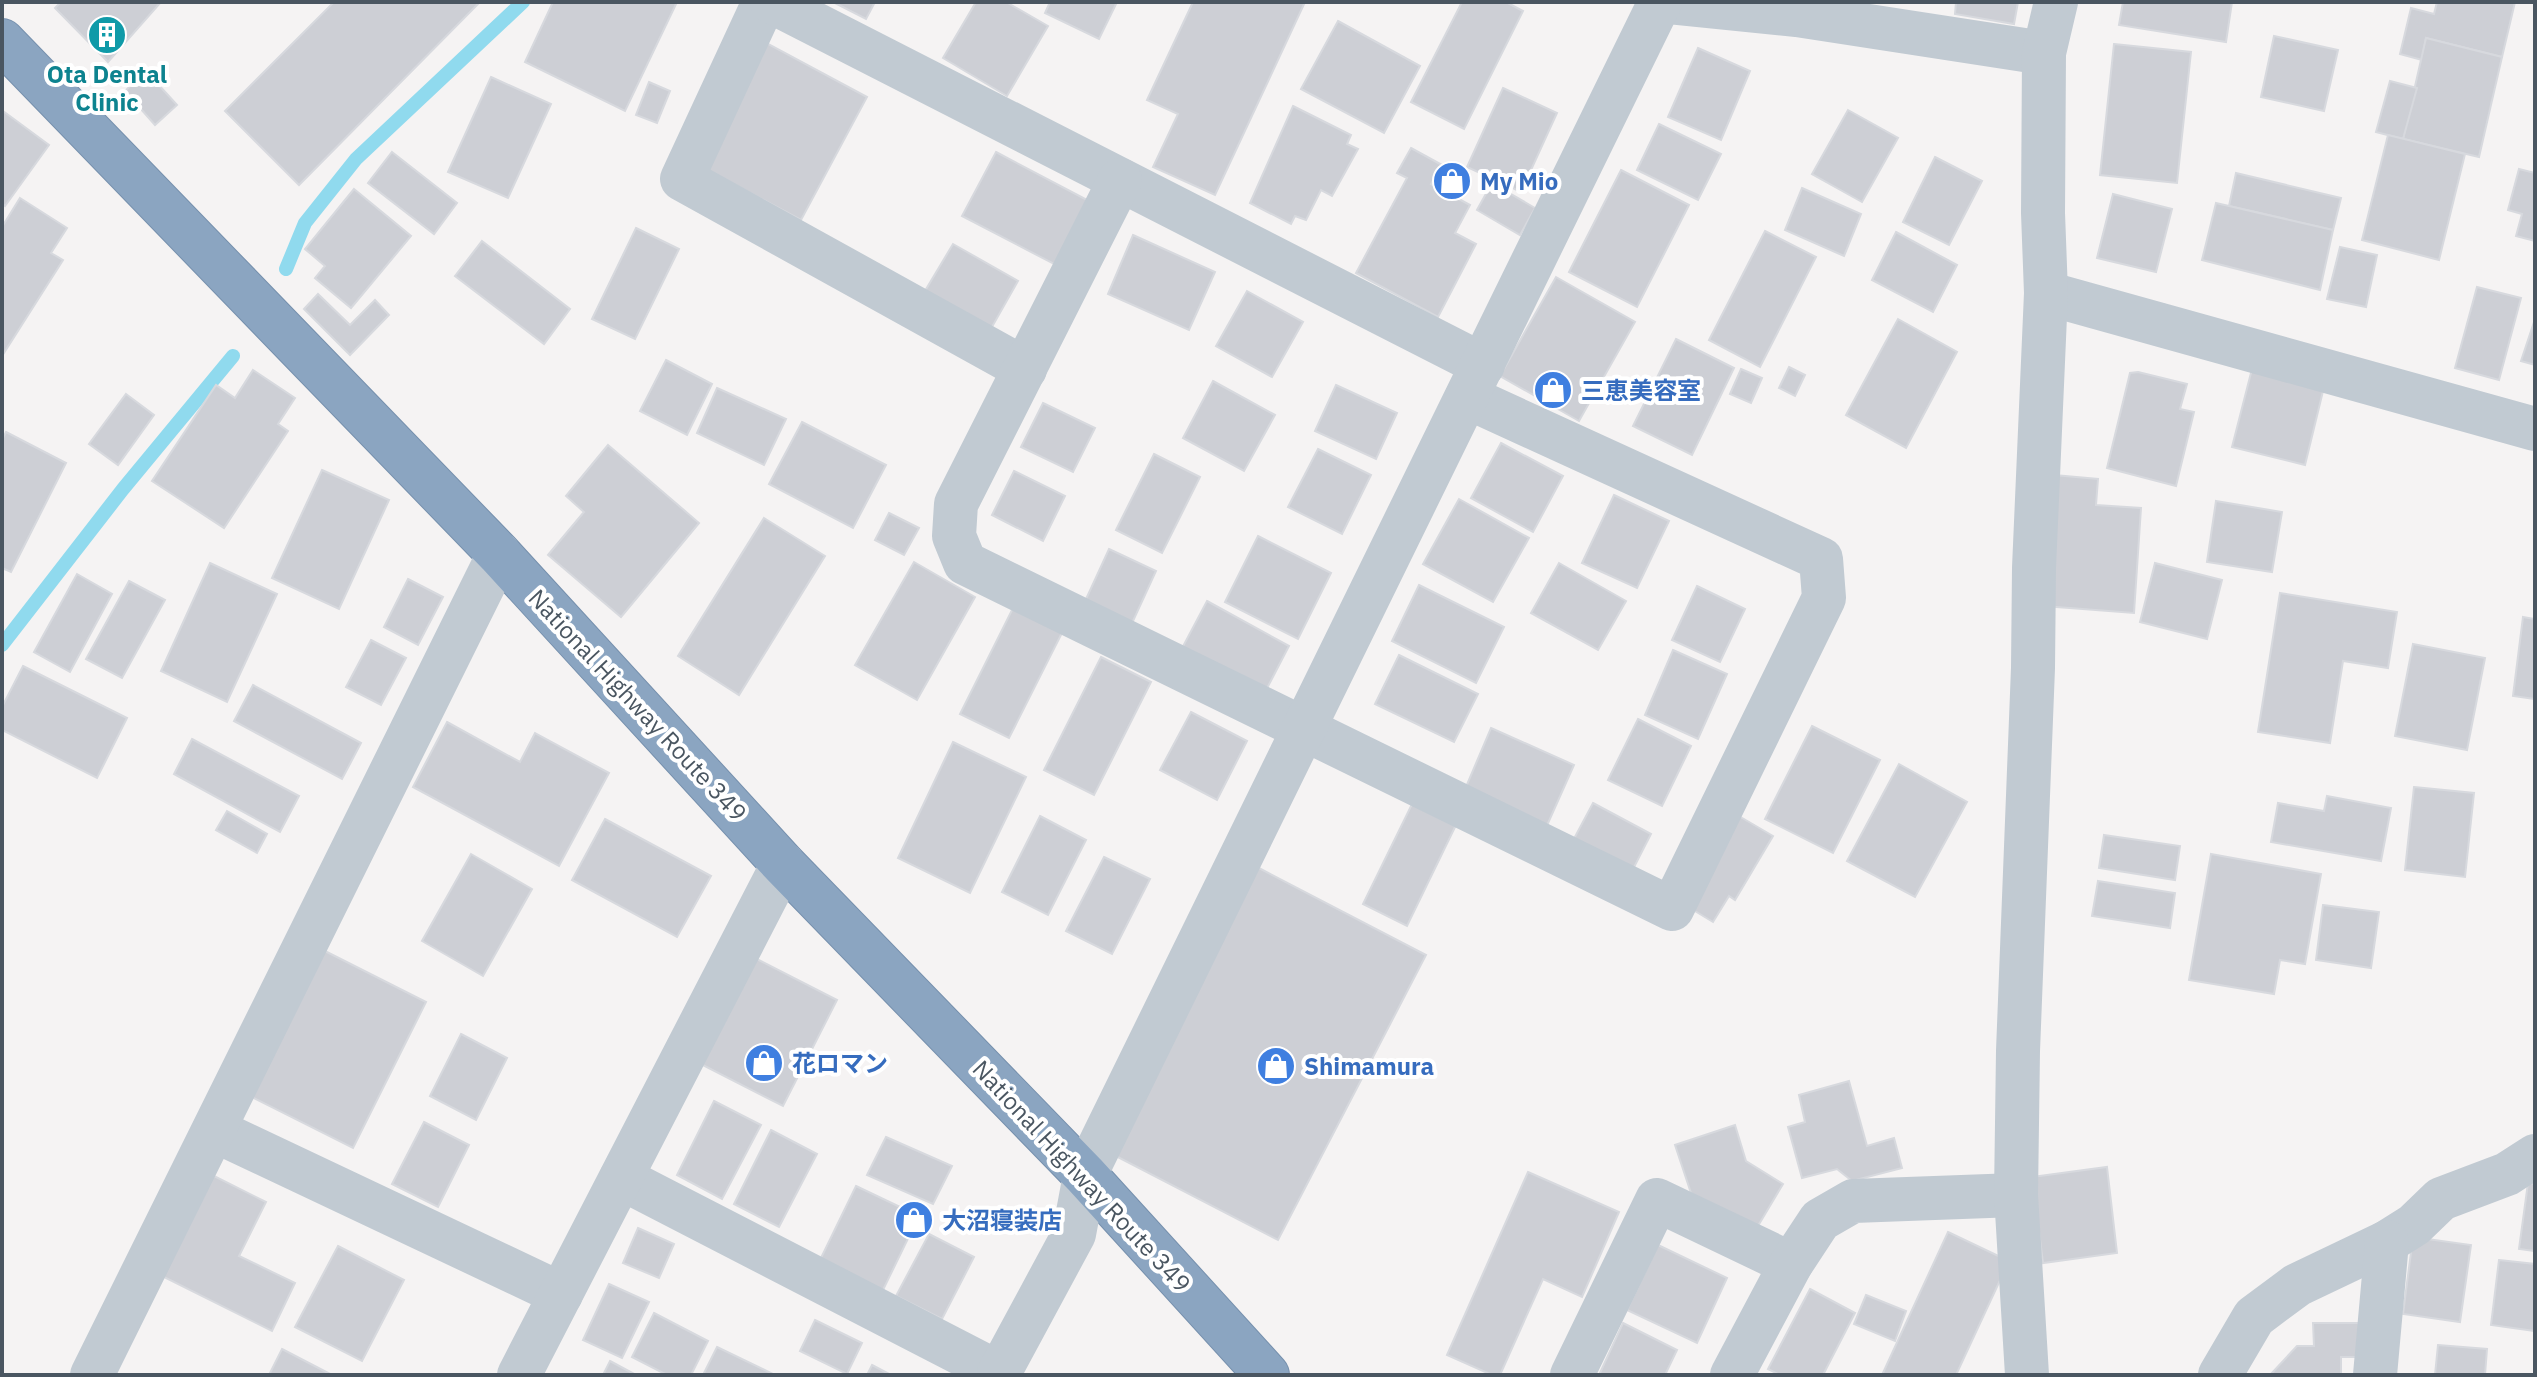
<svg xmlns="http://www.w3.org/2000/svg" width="2537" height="1377" font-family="'IBM Plex Sans','Noto Sans JP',sans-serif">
<rect width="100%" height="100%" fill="#f5f3f3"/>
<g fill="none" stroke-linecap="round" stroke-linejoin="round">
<!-- stream -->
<g stroke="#90daee" stroke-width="14">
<path d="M286,269L305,223L356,159L523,2"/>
<path d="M2,645L123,489L233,356"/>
</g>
</g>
<!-- building -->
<g fill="#cdcfd5" stroke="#d7d9de" stroke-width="2">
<path d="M61,2H161L108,62L55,8Z"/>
<path d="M334,2H480L299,185L225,111Z"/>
<path d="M553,2H677L625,111L525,62Z"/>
<path d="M833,2H875L866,19Z"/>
<path d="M976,2H1006L1048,26L1007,96L943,58Z"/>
<path d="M1050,2H1117L1099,39L1045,13Z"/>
<path d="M1193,2H1305L1215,195L1153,167L1178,114L1147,100Z"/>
<path d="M1462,2H1506L1523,11L1464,129L1411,102Z"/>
<path d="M1956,2H2018L2014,24L1955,14Z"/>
<path d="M2123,2H2232L2226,42L2119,25Z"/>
<path d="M2437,2H2515L2502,57L2426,38L2422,60L2400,54L2411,8L2434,14Z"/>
<path d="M1338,21L1420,66L1384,133L1301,89Z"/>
<path d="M2274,36L2338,50L2324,111L2261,97Z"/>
<path d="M2426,38L2502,57L2479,157L2403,139Z"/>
<path d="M759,39L867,97L801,220L694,163Z"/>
<path d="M2114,44L2191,52L2177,183L2100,175Z"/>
<path d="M1698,48L1750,71L1721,140L1668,117Z"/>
<path d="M146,71L177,105L155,125L125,91Z"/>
<path d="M491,77L551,104L508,198L448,172Z"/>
<path d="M2390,81L2417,88L2403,139L2376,132Z"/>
<path d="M649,82L670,91L657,123L636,115Z"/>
<path d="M1503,88L1557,113L1521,192L1467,167Z"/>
<path d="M1293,106L1351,135L1347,144L1358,149L1332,196L1321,190L1306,220L1295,216L1291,224L1250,203Z"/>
<path d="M1848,110L1898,138L1862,202L1812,174Z"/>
<path d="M3,111L49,145L5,206L2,203Z"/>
<path d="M1659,124L1721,154L1698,200L1637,170Z"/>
<path d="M2388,135L2465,154L2439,260L2362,240Z"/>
<path d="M1411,148L1442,165L1431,184L1470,205L1455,233L1476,244L1438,317L1356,273L1407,178L1397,173Z"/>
<path d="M392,152L457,203L434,234L368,183Z"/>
<path d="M996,152L1089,201L1056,265L962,216Z"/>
<path d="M1935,157L1982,181L1949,245L1903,222Z"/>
<path d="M2519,169L2535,173V241L2516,236L2522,214L2508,210Z"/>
<path d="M1621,170L1689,205L1637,307L1569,272Z"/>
<path d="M2236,173L2341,198L2333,230L2229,206Z"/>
<path d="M1492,183L1535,208L1520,235L1477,210Z"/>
<path d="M1802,188L1861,214L1844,256L1785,230Z"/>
<path d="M354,189L411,236L351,308L315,278L325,266L305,249Z"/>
<path d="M2113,194L2172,209L2156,272L2097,258Z"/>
<path d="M20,198L67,228L51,253L63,260L2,356V227Z"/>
<path d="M2216,203L2333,230L2320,290L2202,260Z"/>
<path d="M636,228L679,249L635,339L592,319Z"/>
<path d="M1765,231L1816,257L1760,367L1709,340Z"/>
<path d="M1896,232L1957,265L1933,312L1872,280Z"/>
<path d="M1133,235L1215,272L1189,330L1108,294Z"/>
<path d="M482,241L570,309L544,344L455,276Z"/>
<path d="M953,244L1018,281L988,334L922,296Z"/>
<path d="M2340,247L2377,255L2366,307L2327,299Z"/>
<path d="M1556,277L1635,322L1579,421L1500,376Z"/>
<path d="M2477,287L2521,298L2499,380L2455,368Z"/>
<path d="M1247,291L1303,322L1272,377L1216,346Z"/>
<path d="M318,294L350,325L375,300L389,315L350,355L304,309Z"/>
<path d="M1898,319L1957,352L1906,448L1846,415Z"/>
<path d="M2535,319V365L2521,361Z"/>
<path d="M1676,339L1734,368L1692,455L1633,426Z"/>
<path d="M666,360L712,384L687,435L640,411Z"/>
<path d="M1789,367L1805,375L1795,396L1779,388Z"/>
<path d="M1741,369L1762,378L1751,403L1730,394Z"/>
<path d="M2252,369L2324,387L2305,465L2232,447Z"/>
<path d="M253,370L295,398L278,424L288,431L224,528L152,481L216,385L235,398Z"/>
<path d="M2138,372L2187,384L2180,409L2194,412L2176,486L2107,468L2130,373Z"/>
<path d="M1213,381L1275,415L1244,471L1183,438Z"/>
<path d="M1336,385L1397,413L1376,459L1315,431Z"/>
<path d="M717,388L786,419L764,465L697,433Z"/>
<path d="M126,394L154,415L118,465L89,444Z"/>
<path d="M1043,403L1095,428L1073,472L1021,447Z"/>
<path d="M802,422L886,465L853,528L769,484Z"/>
<path d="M6,432L66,463L11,572L2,568V440Z"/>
<path d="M1501,443L1563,476L1533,532L1471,498Z"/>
<path d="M608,445L699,523L621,617L548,555L584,512L566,496Z"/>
<path d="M1318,449L1371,475L1342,534L1288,507Z"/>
<path d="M1154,454L1200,477L1162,553L1116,530Z"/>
<path d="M322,470L389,500L339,609L272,578Z"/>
<path d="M1014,471L1065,496L1043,541L992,515Z"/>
<path d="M2054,475L2098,479L2096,505L2141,508L2134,613L2044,606Z"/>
<path d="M1614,495L1669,521L1637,588L1582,563Z"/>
<path d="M1459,499L1529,538L1493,602L1423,564Z"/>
<path d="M2216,501L2282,512L2272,572L2207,562Z"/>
<path d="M889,513L919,528L904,555L875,540Z"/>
<path d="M764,518L825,556L739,695L678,656Z"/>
<path d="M1258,536L1331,573L1298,639L1225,602Z"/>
<path d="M1109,549L1156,571L1128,632L1081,610Z"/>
<path d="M914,562L975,597L917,700L855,665Z"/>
<path d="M210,563L277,594L227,702L161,671Z"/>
<path d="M1559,563L1626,601L1598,650L1531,613Z"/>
<path d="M2155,563L2222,580L2207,639L2140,622Z"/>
<path d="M77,574L112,594L70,672L34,652Z"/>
<path d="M408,579L443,597L418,645L384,627Z"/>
<path d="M129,581L165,600L122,678L86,659Z"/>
<path d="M1419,585L1504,627L1476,683L1392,641Z"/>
<path d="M1697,586L1745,609L1720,662L1672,640Z"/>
<path d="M2280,593L2397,612L2388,668L2343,661L2330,743L2258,732Z"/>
<path d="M1017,600L1066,625L1009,738L960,714Z"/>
<path d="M1207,601L1289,646L1263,696L1180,652Z"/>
<path d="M2523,617L2535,619V699L2513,696Z"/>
<path d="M371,640L406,658L381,705L346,687Z"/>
<path d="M2413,644L2485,658L2467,750L2395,736Z"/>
<path d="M1673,650L1727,674L1698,739L1645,715Z"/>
<path d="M1399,655L1478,694L1454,742L1375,704Z"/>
<path d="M1101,657L1151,682L1094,795L1044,770Z"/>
<path d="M23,666L127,718L97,778L2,730V707Z"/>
<path d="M253,685L361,743L342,779L234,721Z"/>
<path d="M1191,712L1247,741L1217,800L1160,770Z"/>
<path d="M1638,719L1691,746L1662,806L1608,780Z"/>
<path d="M447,722L520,762L535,733L609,773L559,866L413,787Z"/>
<path d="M1812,726L1880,760L1833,853L1765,819Z"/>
<path d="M1491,728L1574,765L1545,830L1463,794Z"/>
<path d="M192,739L299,796L280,832L174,774Z"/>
<path d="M953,742L1026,777L970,893L898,858Z"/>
<path d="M1899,764L1967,802L1915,897L1847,861Z"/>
<path d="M2414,787L2474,793L2465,877L2405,870Z"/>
<path d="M2327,796L2391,808L2381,861L2271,842L2278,803L2324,811Z"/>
<path d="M1413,802L1457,823L1407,926L1363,904Z"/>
<path d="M1593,803L1651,834L1628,879L1569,848Z"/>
<path d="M227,811L267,834L257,853L216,830Z"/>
<path d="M1732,812L1773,836L1735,900L1729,896L1713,922L1680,902Z"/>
<path d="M1040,816L1086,840L1048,915L1002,892Z"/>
<path d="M605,819L711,876L677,937L572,880Z"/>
<path d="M2104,835L2180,846L2175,880L2099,868Z"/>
<path d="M471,854L532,889L483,976L422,941Z"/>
<path d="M2211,854L2321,874L2305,964L2280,960L2274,994L2189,980Z"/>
<path d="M1104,857L1150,879L1112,954L1066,931Z"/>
<path d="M1257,867L1426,955L1278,1240L1110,1153Z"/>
<path d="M2098,881L2175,893L2170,928L2092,916Z"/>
<path d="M2323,905L2379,912L2371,968L2316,960Z"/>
<path d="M317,947L426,1002L353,1148L244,1093Z"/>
<path d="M747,954L837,1000L783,1106L693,1060Z"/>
<path d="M461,1034L507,1058L476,1120L430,1096Z"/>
<path d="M1849,1081L1867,1146L1894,1138L1902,1168L1852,1181L1837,1169L1802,1178L1788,1127L1805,1122L1799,1095Z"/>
<path d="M714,1101L761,1125L722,1199L677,1175Z"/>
<path d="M424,1122L469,1145L438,1207L392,1184Z"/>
<path d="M1735,1125L1746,1161L1783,1184L1755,1231L1691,1193L1675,1145Z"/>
<path d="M771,1130L817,1154L779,1227L734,1204Z"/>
<path d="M886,1137L952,1166L933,1204L867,1175Z"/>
<path d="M2107,1167L2117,1253L2043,1263L2032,1177Z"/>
<path d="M204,1171L266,1202L239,1256L295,1283L272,1331L154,1272Z"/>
<path d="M1528,1172L1619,1212L1582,1297L1543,1279L1500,1375H1492L1447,1355Z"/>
<path d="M2528,1183L2535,1184V1251L2519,1249Z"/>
<path d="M856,1186L919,1216L882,1292L819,1262Z"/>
<path d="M638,1228L674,1244L659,1278L623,1263Z"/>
<path d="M1948,1232L2009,1261L1956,1375H1882Z"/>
<path d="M929,1234L974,1257L942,1319L896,1296Z"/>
<path d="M2413,1237L2471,1245L2460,1322L2403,1314Z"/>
<path d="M1658,1245L1727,1278L1697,1343L1627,1310Z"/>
<path d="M338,1246L404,1280L362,1361L295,1327Z"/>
<path d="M2499,1260L2535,1264V1331L2491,1325Z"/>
<path d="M609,1284L649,1302L622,1358L583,1340Z"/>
<path d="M1810,1289L1855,1313L1823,1375H1780L1768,1369Z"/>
<path d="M1866,1295L1906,1311L1895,1341L1854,1324Z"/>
<path d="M654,1313L708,1341L691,1375H667L632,1357Z"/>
<path d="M815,1320L862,1343L847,1374L800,1351Z"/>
<path d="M1623,1323L1677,1350L1665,1375H1599Z"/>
<path d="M2313,1323H2359V1357H2341V1375H2270L2297,1346H2314Z"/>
<path d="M2438,1345L2487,1349L2485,1375H2435Z"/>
<path d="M717,1347L773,1374L772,1375H703Z"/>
<path d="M282,1349L332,1375H269Z"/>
<path d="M610,1361L636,1375H603Z"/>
<path d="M872,1365L891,1375H867Z"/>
</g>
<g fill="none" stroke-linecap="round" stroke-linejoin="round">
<!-- highway casing -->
<g stroke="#7690ad" stroke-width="46">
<path id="highway" d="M2,41L499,554L783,864L1085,1175L1267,1375"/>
</g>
<!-- minor -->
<g stroke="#c1cad2" stroke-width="44">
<path d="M764,2L682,179L1025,369"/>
<path d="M772,2L1483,365"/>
<path d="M1669,2L1797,15L2044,53"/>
<path d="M1120,180L956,504L954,536L965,563L1672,909L1824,598L1821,559L1467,397"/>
<path d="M2046,293L2535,429"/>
<path d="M214,1130L561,1294"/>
<path d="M621,1178L999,1373L998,1375"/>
<path d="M999,1373L1074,1234L1085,1175L1660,2"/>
<path d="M92,1375L499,554"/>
<path d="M519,1375L783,864"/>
<path d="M1572,1375L1657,1200L1791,1264"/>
<path d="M1732,1375L1791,1264L1820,1220L1853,1201L2016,1195"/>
<path d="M2027,1375L2016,1195L2018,1051L2033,668L2034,568L2046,293L2043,213L2044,53L2056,2"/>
<path d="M2220,1375L2254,1317L2297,1285L2387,1242L2414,1225L2441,1199L2507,1174L2535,1156"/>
<path d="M2375,1375L2387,1242"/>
</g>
<!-- highway -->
<use href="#highway" stroke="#8ba5c1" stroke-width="44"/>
</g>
<!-- icons -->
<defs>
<g id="building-disc" transform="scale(2)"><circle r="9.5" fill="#0f9aa8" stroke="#fff"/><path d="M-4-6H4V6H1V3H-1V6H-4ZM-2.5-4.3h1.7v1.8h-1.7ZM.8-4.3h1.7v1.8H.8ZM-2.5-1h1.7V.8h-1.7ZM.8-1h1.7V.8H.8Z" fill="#fff"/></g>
<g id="shop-disc" transform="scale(2)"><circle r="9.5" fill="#3f7fe0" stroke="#fff"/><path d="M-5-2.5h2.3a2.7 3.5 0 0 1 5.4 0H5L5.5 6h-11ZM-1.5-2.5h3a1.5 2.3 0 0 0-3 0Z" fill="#fff"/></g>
</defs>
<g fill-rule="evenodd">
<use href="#building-disc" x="107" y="35"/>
<use href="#shop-disc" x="1452" y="181"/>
<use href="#shop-disc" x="1553" y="390"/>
<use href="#shop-disc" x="764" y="1063"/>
<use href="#shop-disc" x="1276" y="1066"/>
<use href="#shop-disc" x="914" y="1220"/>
</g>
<g text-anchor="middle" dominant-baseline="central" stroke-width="8" stroke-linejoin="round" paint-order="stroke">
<!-- culture labels -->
<g font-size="24" font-weight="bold" fill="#0d838f" stroke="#fff">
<text x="107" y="74">Ota Dental<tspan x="107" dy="28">Clinic</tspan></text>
</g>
<!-- shop labels -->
<g font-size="24" font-weight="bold" fill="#366cbe" stroke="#fff" text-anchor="start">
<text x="1480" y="181">My Mio</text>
<text x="1581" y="390">三恵美容室</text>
<text x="792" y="1063">花ロマン</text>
<text x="1304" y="1066">Shimamura</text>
<text x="942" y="1220">大沼寝装店</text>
</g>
<!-- street labels -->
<g font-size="24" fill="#4a5661" stroke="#fff">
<text transform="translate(638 705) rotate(47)">National Highway Route 349</text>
<text transform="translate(1082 1176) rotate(47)">National Highway Route 349</text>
</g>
</g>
<!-- border -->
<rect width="2537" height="1377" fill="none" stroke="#4a5661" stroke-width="8"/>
</svg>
